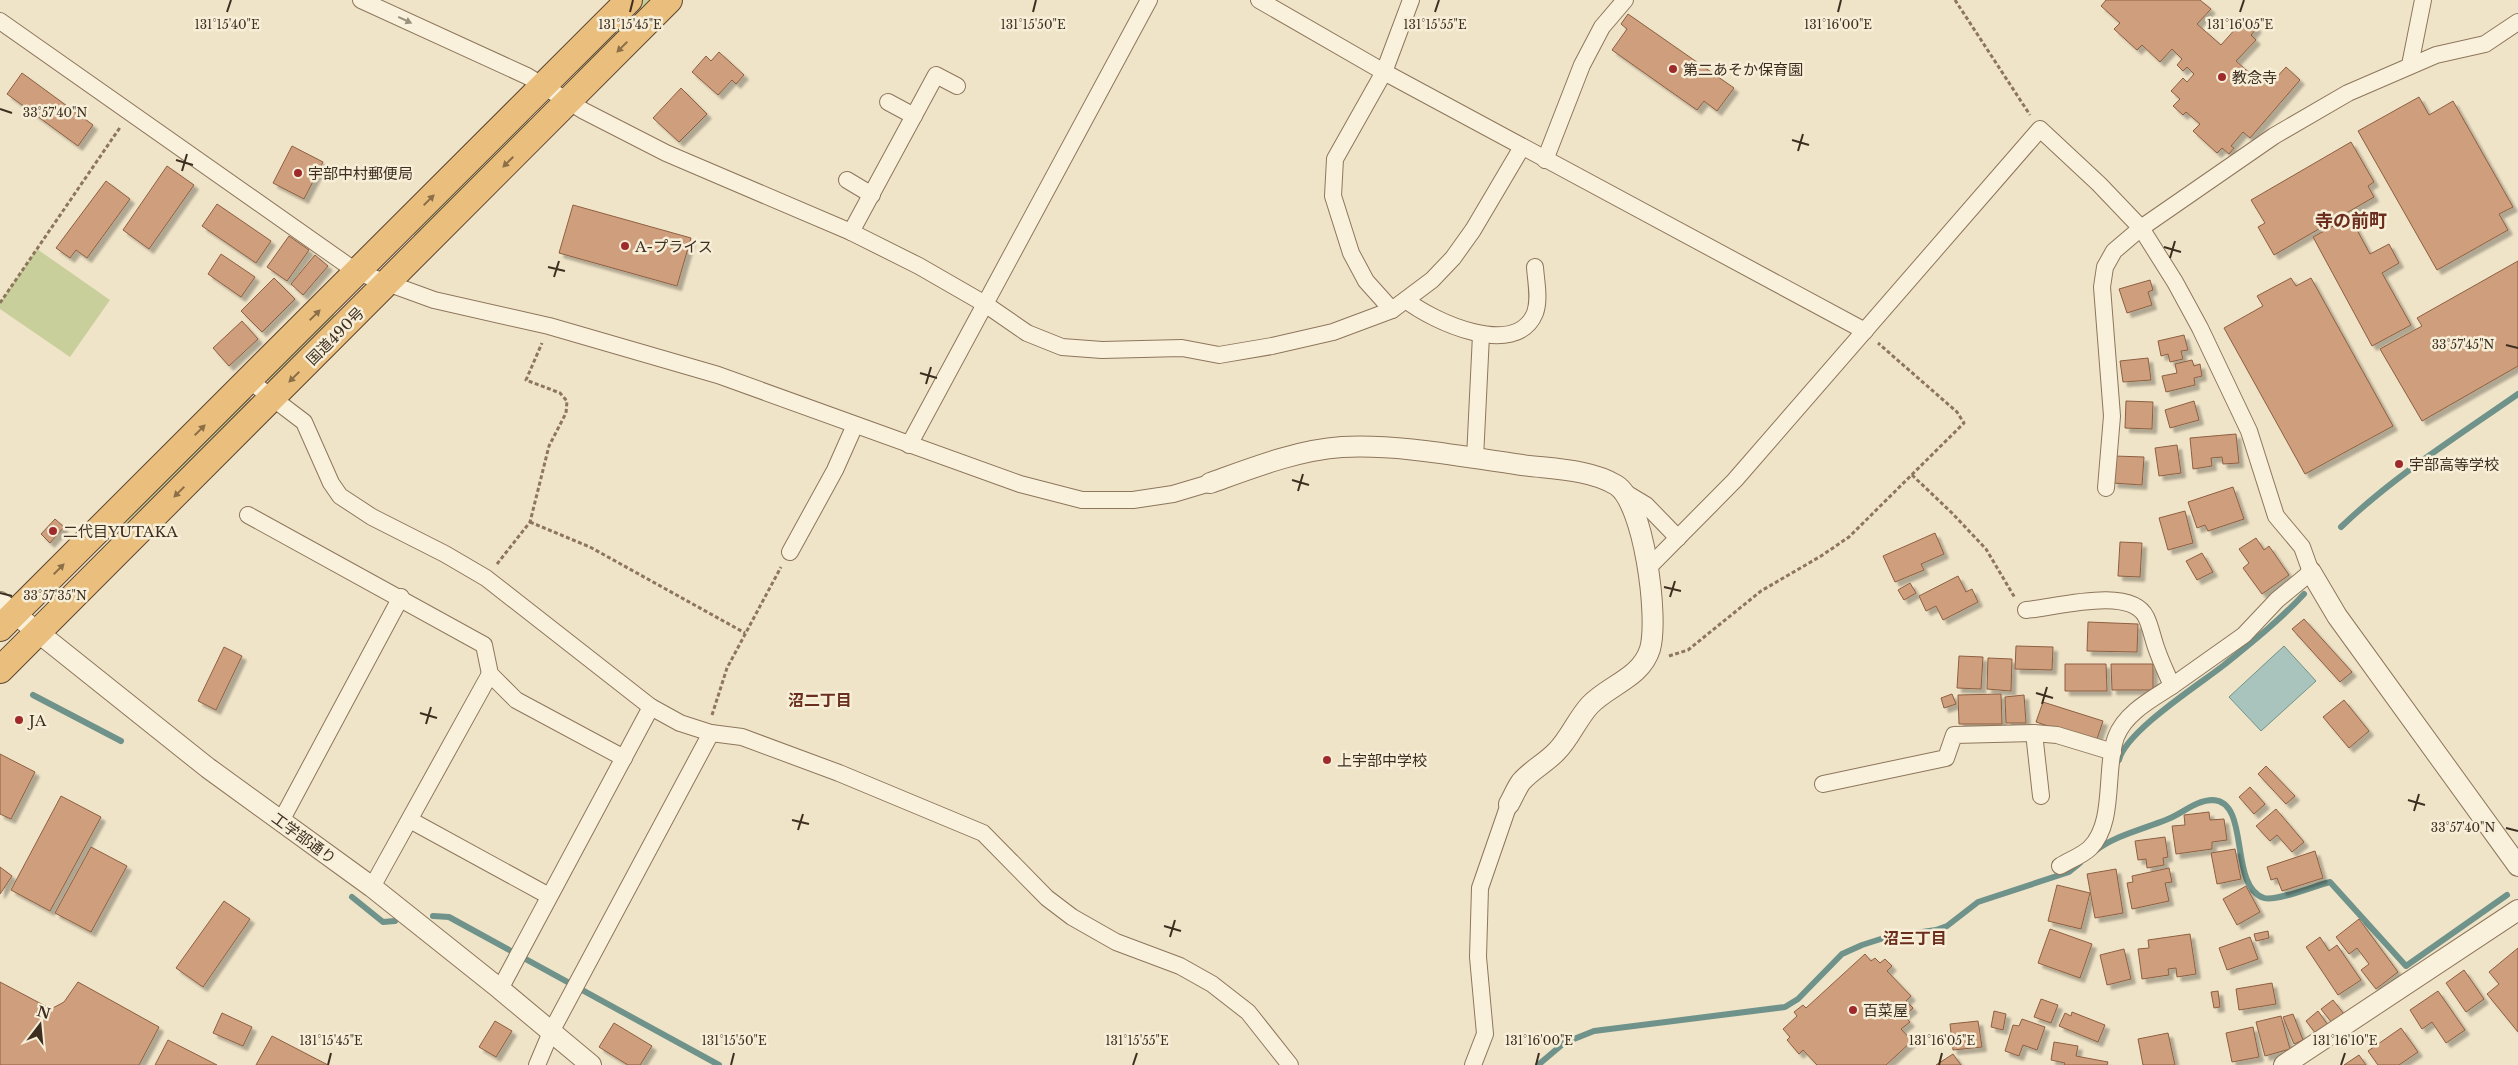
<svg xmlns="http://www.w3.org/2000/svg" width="2518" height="1065" font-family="'Libre Baskerville','Noto Sans JP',serif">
<defs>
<filter id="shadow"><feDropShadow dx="4.5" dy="4.5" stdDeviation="1" flood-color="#0004"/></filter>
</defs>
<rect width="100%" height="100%" fill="#f0e4c8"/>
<!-- green -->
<g fill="#c9cf9b">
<path d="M643,0H655L581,75L575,69Z"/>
<path d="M526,118L531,123L417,238L412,233Z"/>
<path d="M37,249L110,300L70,357L0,309V303Z"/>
<path d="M333,314L337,316L268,384V377Z"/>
<path d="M247,397L252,399L180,476L136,514L66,580V577Z"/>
</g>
<!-- water -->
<path fill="#a9c4bc" stroke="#6f938a" d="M2284,646L2316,681L2261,731L2229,697Z"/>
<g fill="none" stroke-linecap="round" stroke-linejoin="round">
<!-- stream -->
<g stroke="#6f938a" stroke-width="6">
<path d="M2341,527C2394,476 2458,436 2518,394"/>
<path d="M33,695L121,741"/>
<path d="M2119,760C2126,731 2200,684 2224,665C2251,643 2281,619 2304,594"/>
<path d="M2095,851C2116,835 2144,829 2168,819C2183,813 2196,800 2213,800C2251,802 2228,886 2264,898C2276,902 2317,885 2330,882L2406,966L2507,895"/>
<path d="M352,897L383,922L395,921"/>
<path d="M433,916L449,917L719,1065"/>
<path d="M1538,1065L1564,1043L1594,1031L1785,1007L1798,999L1842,954L1862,945L1887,937L1936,930L1947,926L1978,902L2069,872L2080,863"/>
</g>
</g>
<!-- building -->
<g fill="#cf9f7d" stroke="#8d5f41" filter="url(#shadow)">
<path d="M2106,0H2200L2211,9L2197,24L2221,45L2245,18L2257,28L2251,35L2256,40L2236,61L2262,84L2269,76L2274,80L2286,67L2300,80L2250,138L2243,132L2231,146L2234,148L2229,154L2222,148L2217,153L2193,131L2200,124L2186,112L2183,115L2173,106L2180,99L2171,91L2183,78L2187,82L2194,74L2187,67L2183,71L2177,65L2182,59L2172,49L2160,62L2142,45L2137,50L2114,29L2120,23L2101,6Z"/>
<path d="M1628,14L1734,88L1717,111L1704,101L1697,110L1612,50L1627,29L1621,24Z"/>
<path d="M719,52L744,75L736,84L732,80L718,95L692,72L706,56L711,61Z"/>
<path d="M22,73L93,125L78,146L7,94Z"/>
<path d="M681,88L707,114L679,142L653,118Z"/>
<path d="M2419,97L2429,115L2453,101L2513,207L2499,214L2508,230L2437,270L2358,131Z"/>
<path d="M2351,142L2374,182L2368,186L2374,197L2274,255L2258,227L2265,223L2251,200Z"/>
<path d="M292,146L323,162L304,199L273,183Z"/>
<path d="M167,166L194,185L149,249L123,230Z"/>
<path d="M106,181L130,199L87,258L76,250L70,258L56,248Z"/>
<path d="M217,204L271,241L256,263L202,226Z"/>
<path d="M573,205L691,238L677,286L559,253Z"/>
<path d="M2350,217L2370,254L2389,244L2399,263L2382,273L2411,325L2372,346L2313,237Z"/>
<path d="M289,236L309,250L287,281L267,267Z"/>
<path d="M221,254L255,277L241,297L208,274Z"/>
<path d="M315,255L328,266L303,295L291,284Z"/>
<path d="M2518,261V366L2422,421L2380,349L2422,326L2417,318Z"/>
<path d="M274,278L295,299L262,332L241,311Z"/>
<path d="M2291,278L2296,286L2311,278L2393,426L2305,474L2224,328L2263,306L2257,296Z"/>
<path d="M2150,280L2153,290L2148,292L2152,305L2127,313L2119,289Z"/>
<path d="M242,321L258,339L229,366L213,348Z"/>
<path d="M2184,335L2188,350L2181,351L2183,359L2170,362L2168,354L2161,356L2158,341Z"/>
<path d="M2148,358L2151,380L2123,382L2120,361Z"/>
<path d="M2192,360L2194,366L2200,364L2202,376L2194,378L2195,385L2166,392L2162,376L2177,373L2175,364Z"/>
<path d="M2126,401L2153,402L2152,429L2125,428Z"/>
<path d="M2194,401L2199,420L2170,428L2165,410Z"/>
<path d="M2236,434L2239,463L2223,464L2222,457L2211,458L2212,466L2193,469L2190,438Z"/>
<path d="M2177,445L2181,473L2159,476L2155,448Z"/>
<path d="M2115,456L2144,457L2142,485L2113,483Z"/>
<path d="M2233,487L2244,519L2208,531L2205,525L2197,528L2188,502Z"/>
<path d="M2185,511L2193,543L2168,550L2159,518Z"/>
<path d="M55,519L64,527L50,543L41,534Z"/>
<path d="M1935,533L1944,554L1921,564L1924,570L1895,582L1883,556Z"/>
<path d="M2256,538L2264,550L2269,546L2289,575L2262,594L2243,568L2249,563L2239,549Z"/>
<path d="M2120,542L2142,543L2140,577L2118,576Z"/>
<path d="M2202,553L2213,572L2197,580L2186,561Z"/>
<path d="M1958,576L1966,592L1972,589L1978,602L1943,620L1936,606L1926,611L1919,596Z"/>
<path d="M1910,583L1916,593L1904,600L1898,590Z"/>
<path d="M2304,619L2352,672L2340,682L2292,629Z"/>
<path d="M2088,622L2138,624L2137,652L2087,651Z"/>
<path d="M2016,646L2053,647L2052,670L2015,669Z"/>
<path d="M224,647L242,656L216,710L198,701Z"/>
<path d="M1959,656L1983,657L1981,689L1957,688Z"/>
<path d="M1988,658L2012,659L2011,691L1987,689Z"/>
<path d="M2065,664H2106L2107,691H2065Z"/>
<path d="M2111,664H2153V690H2112Z"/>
<path d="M1952,694L1956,704L1944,708L1941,698Z"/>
<path d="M2001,694L2002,724H1959L1958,695Z"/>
<path d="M2024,695L2026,723H2006L2005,697Z"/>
<path d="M2344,700L2369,731L2349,748L2323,717Z"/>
<path d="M2043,702L2103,721L2096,742L2036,722Z"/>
<path d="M0,754L35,772L11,819L0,814Z"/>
<path d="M2266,766L2295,796L2286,804L2258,774Z"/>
<path d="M2250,787L2265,804L2254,814L2239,797Z"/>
<path d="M61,796L101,817L50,911L11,890Z"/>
<path d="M2276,809L2304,842L2292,852L2277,835L2270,841L2256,826Z"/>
<path d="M2209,812L2210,820L2224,819L2227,840L2212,842V849L2176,854L2172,826L2185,825L2184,815Z"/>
<path d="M2165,837L2168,857L2163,858L2164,865L2147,868L2146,859L2138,860L2135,841Z"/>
<path d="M91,847L127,866L91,932L55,913Z"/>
<path d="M2235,849L2241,879L2217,884L2211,853Z"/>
<path d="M2315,851L2323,878L2282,891L2277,878L2271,880L2267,867Z"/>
<path d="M0,867L12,876L0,894Z"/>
<path d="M2169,868L2172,882L2165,883L2169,901L2132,909L2127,883L2133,882L2132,876Z"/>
<path d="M2116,869L2123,913L2095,918L2087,874Z"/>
<path d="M2057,885L2090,893L2081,929L2048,921Z"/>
<path d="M2246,886L2260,912L2237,925L2223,899Z"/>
<path d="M224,901L250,919L203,987L176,968Z"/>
<path d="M2359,919L2398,972L2376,989L2361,970L2369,964L2357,948L2349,954L2336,937Z"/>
<path d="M2050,929L2092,944L2080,978L2038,963Z"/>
<path d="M2268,931L2269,938L2256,941L2254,934Z"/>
<path d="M2190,934L2196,974L2177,977L2176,968L2168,969L2169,975L2142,979L2138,949L2149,948L2148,940Z"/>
<path d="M2250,937L2258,959L2227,970L2219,948Z"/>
<path d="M2320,937L2329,951L2337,945L2361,980L2338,995L2306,947Z"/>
<path d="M2518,948V1032L2487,994L2499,984L2489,972Z"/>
<path d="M2124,949L2131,979L2107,985L2100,955Z"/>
<path d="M1865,954L1871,961L1875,958L1880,963L1885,959L1892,966L1887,971L1911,996L1906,1001L1913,1008L1904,1016L1910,1022L1901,1029L1912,1041L1886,1065H1817L1803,1050L1799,1054L1787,1040L1790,1037L1783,1029L1797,1016L1794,1012L1803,1005L1806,1008Z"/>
<path d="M2464,970L2484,999L2466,1012L2446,983Z"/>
<path d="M0,982L51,1009L64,1002L78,982L159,1027L139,1065H0Z"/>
<path d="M2272,983L2276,1004L2239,1010L2236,989Z"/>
<path d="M2218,991L2220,1007L2214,1008L2211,992Z"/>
<path d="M2438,991L2465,1030L2446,1043L2432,1022L2422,1029L2410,1010Z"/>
<path d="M2041,999L2058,1005L2051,1023L2034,1017Z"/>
<path d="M2333,1000L2344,1014L2332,1023L2321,1009Z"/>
<path d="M1994,1011L2006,1014L2003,1030L1991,1027Z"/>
<path d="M2318,1011L2328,1025L2316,1034L2306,1021Z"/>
<path d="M2072,1012L2105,1025L2098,1042L2059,1026L2065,1013L2071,1016Z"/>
<path d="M222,1013L252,1027L243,1046L213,1033Z"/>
<path d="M2293,1014L2303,1040L2294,1044L2283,1017Z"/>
<path d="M2281,1016L2290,1049L2265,1056L2256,1022Z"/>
<path d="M2022,1019L2045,1027L2037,1050L2023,1045L2019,1056L2005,1051L2013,1025L2019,1026Z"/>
<path d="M495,1021L512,1031L496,1057L479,1047Z"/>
<path d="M1978,1021L1982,1047L1953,1050L1950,1024Z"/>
<path d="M614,1023L652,1046L640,1065H628L599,1047Z"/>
<path d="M2253,1027L2259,1057L2232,1062L2226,1033Z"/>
<path d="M2401,1028L2418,1052L2399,1065H2378L2368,1051Z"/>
<path d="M2168,1033L2175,1065H2143L2138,1039Z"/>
<path d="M272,1036L328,1065H256Z"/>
<path d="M168,1040L217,1065H155Z"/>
<path d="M2054,1042L2078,1046L2076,1056L2108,1062L2107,1065H2064L2065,1063L2051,1060Z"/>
<path d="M1953,1054L1961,1065H1936Z"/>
<path d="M2359,1055L2366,1065H2344Z"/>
</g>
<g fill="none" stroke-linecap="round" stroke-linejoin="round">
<!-- minor casing -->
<g stroke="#8d765c" stroke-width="18">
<g id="minor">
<path d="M361,0L527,76L584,111L666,153L851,232L919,266L985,304L1027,333L1062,347L1102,350L1182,348L1219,355L1272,346L1333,332L1392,310L1432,280L1453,258L1473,230L1522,147"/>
<path d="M1259,0L1384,72L1865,331"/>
<path d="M0,21L357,272L434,300L549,326L718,375L1020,484L1082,500H1133L1173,494L1210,483"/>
<path d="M2410,65L2423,0"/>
<path d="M888,102L914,116"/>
<path d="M1545,160L1582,65L1602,27L1625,0"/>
<path d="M847,180L872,195"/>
<path d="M851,232L936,75L957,86"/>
<path d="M1406,300C1432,321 1516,360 1535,313C1540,299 1536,282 1535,267"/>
<path d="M1392,310L1366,281L1351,253L1333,196L1335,159L1384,72L1411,0"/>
<path d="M250,381L304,422L331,483L340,496L372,517L445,554L486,578L651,707L680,723L711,733L742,737L839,773L983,833L1047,898L1072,917L1116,942L1180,966L1212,984L1248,1012L1290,1065"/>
<path d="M909,445L1149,0"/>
<path d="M1475,458L1481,335"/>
<path d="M2106,488L2112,416L2102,287L2105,267L2114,251L2141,228L2274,136L2348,93L2436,55L2485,44L2518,22"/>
<path d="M1626,493L1646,505L1678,538"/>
<path d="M248,515L484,645L490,674L516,700L624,758"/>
<path d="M790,552L835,470L855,425"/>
<path d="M1648,568L1735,480L2040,129L2099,184L2141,228L2175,282L2200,328L2249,431L2276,516L2302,547L2311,572L2277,600L2244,635L2172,686C2167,674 2161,662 2157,650C2153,640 2151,627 2146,617C2131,585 2053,608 2026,610"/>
<path d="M2034,733L2041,796"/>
<path d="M1823,784L1946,758L1954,735L2034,733L2057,735L2113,752"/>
<path d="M410,820L549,896"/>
<path d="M281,821L401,597"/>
<path d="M2060,866C2070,860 2083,855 2090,848C2116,822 2104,770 2116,737C2125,713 2152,699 2172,686"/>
<path d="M372,887L490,674"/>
<path d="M500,989L651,707"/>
<path d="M537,1065L551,1032L711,733"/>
<path d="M1473,1065L1485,1034L1478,957L1480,888L1509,804"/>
</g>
</g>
<!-- tertiary casing -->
<g stroke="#8d765c" stroke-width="22">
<g id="tertiary">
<path d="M1210,483C1252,468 1297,450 1342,447C1402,444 1463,457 1522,465C1551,469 1590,469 1616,485C1644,502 1659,618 1650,649C1641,678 1609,685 1590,705C1577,719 1570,738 1557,751C1546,763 1531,770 1521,782C1516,789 1513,797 1509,804"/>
<path d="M2311,572L2337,616L2518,866"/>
<path d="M0,602L208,768L372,887L500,989L591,1065"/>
<path d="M2284,1065L2518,910"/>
</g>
</g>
<!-- trunk casing -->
<g stroke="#5b4430" stroke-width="28">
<g id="trunk">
<path d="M0,628L629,0"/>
<path d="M0,670L669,0"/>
</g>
</g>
<!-- path -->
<g stroke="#8d765c" stroke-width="3" stroke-dasharray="4 2.5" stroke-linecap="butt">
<path d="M1955,0L2030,115"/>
<path d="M0,303L121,126"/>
<path d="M1912,475L1952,513L1986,549L2015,598"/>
<path d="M530,522L590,547L745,633"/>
<path d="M497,564L530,522L549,446L566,413L567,401L560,393L526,380L542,343"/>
<path d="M1669,656L1688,650L1761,591L1821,556L1849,537L1964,423L1957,412L1878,343"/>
<path d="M712,715L727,668L781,567"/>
</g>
<!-- minor -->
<use href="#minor" stroke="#faf1dc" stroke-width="16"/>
<!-- tertiary -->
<use href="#tertiary" stroke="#faf1dc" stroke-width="20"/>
<!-- trunk -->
<use href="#trunk" stroke="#eabe7c" stroke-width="26"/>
</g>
<!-- one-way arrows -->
<defs><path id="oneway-solid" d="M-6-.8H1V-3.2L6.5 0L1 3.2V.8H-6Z" transform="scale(1.25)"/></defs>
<use fill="#9c907e" href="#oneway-solid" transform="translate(405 20) rotate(25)"/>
<g fill="#8b6f49">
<use href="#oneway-solid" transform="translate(622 47) rotate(135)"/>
<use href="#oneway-solid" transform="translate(508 162) rotate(135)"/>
<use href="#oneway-solid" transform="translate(429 200) rotate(-45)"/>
<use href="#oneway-solid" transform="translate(315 315) rotate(-45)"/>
<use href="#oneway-solid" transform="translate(294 377) rotate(135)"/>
<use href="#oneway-solid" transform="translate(200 430) rotate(-45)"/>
<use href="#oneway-solid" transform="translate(179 492) rotate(135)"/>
<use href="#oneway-solid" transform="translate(59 569) rotate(-45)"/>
</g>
<!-- ticks -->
<path fill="none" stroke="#3d2e20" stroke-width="2" d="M227,12L231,0M630,12L633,0M1033,12L1036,0M1435,12L1439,0M1838,12L1841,0M2240,12L2244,0M0,109L12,113M1792,140L1809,145M1798,151L1803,134M176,160L193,165M182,171L187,154M2164,247L2181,252M2170,258L2175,241M548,267L565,271M554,277L559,261M2506,345L2518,348M920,373L937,378M926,384L931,367M1292,480L1309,485M1298,491L1303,474M1664,587L1681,591M0,593L12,596M1670,597L1675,581M2036,693L2053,698M2042,704L2047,687M420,713L437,718M426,724L431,707M2408,800L2425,805M2414,811L2419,794M792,820L809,824M2506,828L2518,831M798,830L803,814M1164,926L1181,931M1170,937L1175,920M328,1065L331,1053M731,1065L734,1053M1133,1065L1137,1053M1536,1065L1539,1053M1939,1065L1942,1053M2341,1065L2345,1053"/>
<!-- markers -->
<g fill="#9e2a2b" stroke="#f7eed8" stroke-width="2">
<circle cx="1673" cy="69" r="5"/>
<circle cx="2222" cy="77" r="5"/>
<circle cx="298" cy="173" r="5"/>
<circle cx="625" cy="246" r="5"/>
<circle cx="2399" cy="464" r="5"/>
<circle cx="53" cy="531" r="5"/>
<circle cx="19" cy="720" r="5"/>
<circle cx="1327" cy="760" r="5"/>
<circle cx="1853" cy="1010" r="5"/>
</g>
<g text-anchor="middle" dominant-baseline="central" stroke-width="5" stroke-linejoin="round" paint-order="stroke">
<!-- poi labels -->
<g font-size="15" fill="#3d2e20" stroke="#f7eed8" text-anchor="start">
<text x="1683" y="69">第二あそか保育園</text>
<text x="2232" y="77">教念寺</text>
<text x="308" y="173">宇部中村郵便局</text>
<text x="635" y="246">A-プライス</text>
<text x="2409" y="464">宇部高等学校</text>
<text x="63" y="531">二代目YUTAKA</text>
<text x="29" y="720">JA</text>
<text x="1337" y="760">上宇部中学校</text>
<text x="1863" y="1010">百菜屋</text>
</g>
<!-- street labels -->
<g font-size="15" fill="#3d2e20" stroke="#f7eed8">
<text transform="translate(335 336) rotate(-45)">国道490号</text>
<text transform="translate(304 838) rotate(36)">工学部通り</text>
</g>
<!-- neighbourhood labels -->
<g font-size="16" font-weight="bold" fill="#6b2e1e" stroke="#f7eed8">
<text x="820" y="700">沼二丁目</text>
<text x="1915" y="938">沼三丁目</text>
</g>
<!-- quarter labels -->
<g font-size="18" font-weight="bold" fill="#6b2e1e" stroke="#f7eed8">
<text x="2351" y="221">寺の前町</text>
</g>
</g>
<g font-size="12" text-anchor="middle" fill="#3d2e20" stroke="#f7eed8" stroke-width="5" stroke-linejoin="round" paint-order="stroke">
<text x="227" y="29">131°15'40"E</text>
<text x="630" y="29">131°15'45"E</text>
<text x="1033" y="29">131°15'50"E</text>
<text x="1435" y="29">131°15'55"E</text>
<text x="1838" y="29">131°16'00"E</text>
<text x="2240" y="29">131°16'05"E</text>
<text x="55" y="117">33°57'40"N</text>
<text x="2463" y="349">33°57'45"N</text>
<text x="55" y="600">33°57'35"N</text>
<text x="2463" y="832">33°57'40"N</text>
<text x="331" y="1045">131°15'45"E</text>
<text x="734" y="1045">131°15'50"E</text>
<text x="1137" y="1045">131°15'55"E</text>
<text x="1539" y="1045">131°16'00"E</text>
<text x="1942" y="1045">131°16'05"E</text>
<text x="2345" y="1045">131°16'10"E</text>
</g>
<!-- north arrow -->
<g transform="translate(40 1025) rotate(16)" stroke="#f7eed8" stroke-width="4" paint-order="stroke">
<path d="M0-4L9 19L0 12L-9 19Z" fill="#3d2e20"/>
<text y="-8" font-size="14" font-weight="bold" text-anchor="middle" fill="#3d2e20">N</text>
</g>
</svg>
